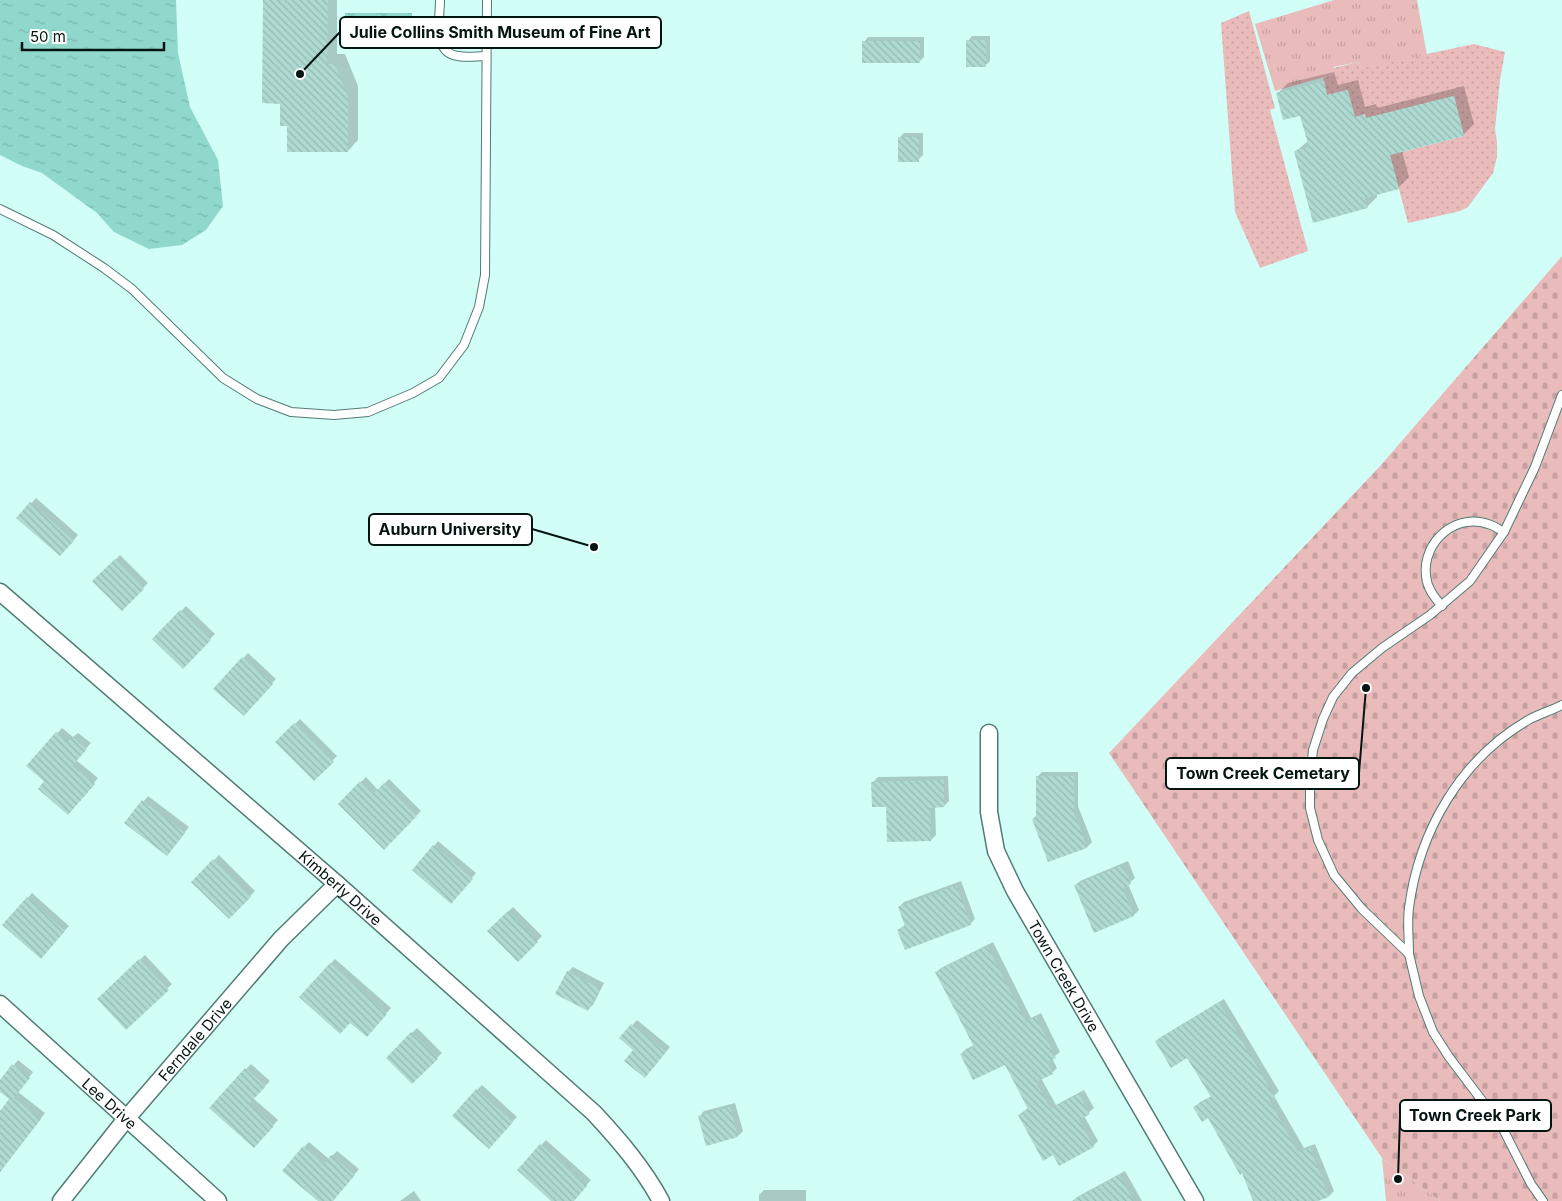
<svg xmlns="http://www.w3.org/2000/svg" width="1562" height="1201" font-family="Inter,sans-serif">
<defs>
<pattern id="grass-dots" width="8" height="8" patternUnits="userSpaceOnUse" patternTransform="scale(1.25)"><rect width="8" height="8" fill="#e9bbbb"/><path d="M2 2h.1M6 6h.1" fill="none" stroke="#c6a0a0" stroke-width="1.8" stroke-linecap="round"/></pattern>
<pattern id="cemetery-stones" width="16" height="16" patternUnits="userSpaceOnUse" patternTransform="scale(1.25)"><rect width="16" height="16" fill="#e9bbbb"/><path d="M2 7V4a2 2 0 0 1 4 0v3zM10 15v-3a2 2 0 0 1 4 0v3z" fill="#c6a0a0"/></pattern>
<pattern id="park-tufts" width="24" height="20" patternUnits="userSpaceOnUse" patternTransform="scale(1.25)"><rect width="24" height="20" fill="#e9bbbb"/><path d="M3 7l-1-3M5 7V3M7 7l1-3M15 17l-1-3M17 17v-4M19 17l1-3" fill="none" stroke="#c6a0a0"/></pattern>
<pattern id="water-ripples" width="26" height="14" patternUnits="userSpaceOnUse" patternTransform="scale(1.25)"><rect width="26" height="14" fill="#90d8cc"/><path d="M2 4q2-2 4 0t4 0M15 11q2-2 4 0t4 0" fill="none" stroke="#7bb8ae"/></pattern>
<pattern id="building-back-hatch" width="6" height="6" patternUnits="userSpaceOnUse" patternTransform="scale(1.25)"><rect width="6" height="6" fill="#aedad2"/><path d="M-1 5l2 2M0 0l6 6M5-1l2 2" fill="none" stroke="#94bab3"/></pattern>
</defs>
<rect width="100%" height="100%" fill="#d1fef6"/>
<!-- grass -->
<g fill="url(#grass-dots)">
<path d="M1249,11L1275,108L1270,110L1308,251L1260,268L1235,212L1221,23Z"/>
<path d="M1474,44L1505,52L1500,80L1495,129L1497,142V157L1493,173L1468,207L1460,211L1408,223L1390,155L1464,136L1454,96L1366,118L1365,114L1355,117L1348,90L1327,95L1323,78L1334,74L1333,68L1359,62L1361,68Z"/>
</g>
<!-- cemetery -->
<path fill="url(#cemetery-stones)" d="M1562,256V1201H1440L1382,1158L1109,753L1381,465Z"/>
<!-- park -->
<g fill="url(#park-tufts)">
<path d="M1334,0H1417L1427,55L1361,68L1359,62L1333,67L1335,74L1275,91L1255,24Z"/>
<path d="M1382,1158L1440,1201H1386Z"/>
</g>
<!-- water -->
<g fill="url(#water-ripples)">
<path d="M0,0H176L178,53L190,107L218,160L223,206L206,230L182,245L149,249L114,232L97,213L42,173L22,166L0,155Z"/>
<rect x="345" y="13" width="67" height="9"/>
</g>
<!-- shadow -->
<g fill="#0003">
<path d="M265,0H337V54H345L358,86V140L348,151L288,125L281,103Z"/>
<path d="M972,36H990V61L985,66L968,41Z"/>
<path d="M868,37H924V57L919,62L864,42Z"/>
<path d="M1334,72L1338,85L1358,80L1365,107L1376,104L1377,108L1464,86L1474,124L1463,135L1402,151L1409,177L1398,188L1377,193V197L1367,207L1295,152L1308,141L1300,114L1277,94L1288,83Z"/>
<path d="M904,133H923V155L918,160L899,138Z"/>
<path d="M36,498L78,535L65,550L18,518Z"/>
<path d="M120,555L148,583L122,609L94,581Z"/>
<path d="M186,606L215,634L183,667L154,639Z"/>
<path d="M248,653L276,679L248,709L215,689Z"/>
<path d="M300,719L337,756L314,779L277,742Z"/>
<path d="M62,728L73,737L78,733L91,743L76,760L98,778L73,808L28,766Z"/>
<path d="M1042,772H1078V806L1092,842L1087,847L1049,860L1033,819L1037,815V777Z"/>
<path d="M948,776L949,801L944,806H935L936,835L931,840L887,806L873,782L878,777Z"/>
<path d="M366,777L378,790L389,779L421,811L384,848L339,804Z"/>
<path d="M148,796L189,827L171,850L126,823Z"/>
<path d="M438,841L476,873L456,897L434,846Z"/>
<path d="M219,855L255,891L229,918L193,882Z"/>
<path d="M1128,861L1135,878L1128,884L1139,910L1134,915L1094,931L1075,886L1080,881Z"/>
<path d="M961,881L975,919L970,924L898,930L906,924L899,907L904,902Z"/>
<path d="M32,893L69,926L45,952L28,898Z"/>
<path d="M513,907L542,936L518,960L489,931Z"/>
<path d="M993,942L1031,1018L1041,1013L1060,1052L1052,1058L1057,1068L1052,1073L1041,1078L1056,1105L1084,1090L1094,1108L1084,1116L1098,1141L1093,1146L1054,1153L1019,1115L1028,1108L1006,1063L961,1054L966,1049L974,1045L937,972L941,968Z"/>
<path d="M145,955L172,984L126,1029L98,999Z"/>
<path d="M335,959L391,1008L371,1030L330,964Z"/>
<path d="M573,967L604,983L593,1005L588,1009L568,972Z"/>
<path d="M1224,999L1279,1091L1274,1096L1304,1148L1315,1144L1334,1191L1329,1196L1315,1201H1254L1243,1172L1209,1116L1195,1107L1200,1102L1212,1096L1188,1056L1157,1042L1161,1037Z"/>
<path d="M637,1020L670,1047L650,1071L635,1050L621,1038Z"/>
<path d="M417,1028L442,1053L412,1082L387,1058Z"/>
<path d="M18,1060L33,1072L18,1092L45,1113L0,1172V1113L11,1099L0,1091V1082Z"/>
<path d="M251,1064L270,1081L253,1098L278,1120L258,1142L210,1108Z"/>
<path d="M482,1085L517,1117L493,1142L477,1090Z"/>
<path d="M735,1103L743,1131L738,1136L700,1116L704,1111Z"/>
<path d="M546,1140L591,1180L572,1201H553L518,1170Z"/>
<path d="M309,1142L329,1159L337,1151L359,1169L332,1201H320L304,1147Z"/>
<path d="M1125,1171L1142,1201H1073L1077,1197Z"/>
<path d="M764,1190H806V1201H759V1195Z"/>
<path d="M414,1191L421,1201H400Z"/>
</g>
<!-- building -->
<g fill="url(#building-back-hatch)">
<path d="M263,0H328L327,64H335L348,97V152H287V126H280V104L262,103Z"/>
<rect x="966" y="40" width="20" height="27"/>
<rect x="862" y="41" width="58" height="22"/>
<path d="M1324,81L1327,95L1347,90L1355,117L1365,114L1366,118L1454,96L1464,136L1390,155L1399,189L1365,198L1368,208L1313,223L1294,151L1309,147L1300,116L1283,120L1276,93Z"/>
<rect x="898" y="137" width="21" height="25"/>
<path d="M30,502L74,541L60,556L16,518Z"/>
<path d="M115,559L144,589L122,611L92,581Z"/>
<path d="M180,610L211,640L183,669L152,639Z"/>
<path d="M242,657L273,684L244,716L213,689Z"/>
<path d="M294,723L334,762L314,781L275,742Z"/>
<path d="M56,732L68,742L72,737L87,749L72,766L95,784L68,815L38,789L44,781L26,766Z"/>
<path d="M1036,776H1074V812L1087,848L1048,862L1032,819L1036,817Z"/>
<path d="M944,780V807L930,808L931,841L887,842L886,807H872L871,782Z"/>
<path d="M360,781L373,794L384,783L417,816L384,850L338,804Z"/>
<path d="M142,800L185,833L167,856L124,823Z"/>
<path d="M433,845L473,879L451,904L412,870Z"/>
<path d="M213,859L251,897L229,919L191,882Z"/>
<path d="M1123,865L1131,884L1123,888L1134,916L1094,933L1074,885Z"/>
<path d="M956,885L971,925L905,950L897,930L905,926L898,907Z"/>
<path d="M27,897L65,931L41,959L2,925Z"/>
<path d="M508,911L538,942L518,962L487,931Z"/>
<path d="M987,946L1026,1022L1036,1017L1056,1058L1047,1062L1053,1074L1036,1082L1051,1109L1079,1094L1090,1114L1079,1120L1094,1147L1059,1166L1053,1155L1043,1161L1018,1115L1028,1109L1005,1065L973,1080L960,1054L974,1047L935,972Z"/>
<path d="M139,959L169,990L126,1030L97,999Z"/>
<path d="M330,963L387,1014L367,1037L350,1023L340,1034L299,997Z"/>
<path d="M567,971L600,989L588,1011L555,994Z"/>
<path d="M1219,1002L1275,1097L1269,1100L1298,1152L1310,1148L1329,1197L1318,1201H1253L1242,1173L1240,1175L1208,1118L1202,1122L1193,1107L1211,1097L1187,1058L1171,1068L1155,1041Z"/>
<path d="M631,1024L666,1052L645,1078L624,1061L633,1050L619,1038Z"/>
<path d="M411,1032L438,1059L412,1084L386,1058Z"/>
<path d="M12,1064L30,1078L14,1098L41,1119L0,1172V1111L9,1099L0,1092V1080Z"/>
<path d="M245,1068L266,1086L249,1104L274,1126L254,1148L209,1108Z"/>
<path d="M476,1089L513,1122L489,1149L452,1116Z"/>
<path d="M730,1107L738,1137L706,1146L698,1116Z"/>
<path d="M540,1144L587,1186L574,1201H551L517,1170Z"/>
<path d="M303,1146L324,1164L331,1155L355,1175L333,1201H318L282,1171Z"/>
<path d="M1119,1175L1134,1201H1072Z"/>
</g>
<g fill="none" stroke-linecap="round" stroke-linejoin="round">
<!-- service casing -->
<g stroke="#527b75" stroke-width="10">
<g id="service">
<path d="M440,0C440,19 432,53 458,56C467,58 477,56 486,56"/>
<path d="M0,209L53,235L104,268L132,289L223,378L257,399L291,412L334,415L368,412L413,393L439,378L464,345L479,307L485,275L487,0"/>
<path d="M1442,606C1434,597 1427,588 1426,576C1422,541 1457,511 1491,525C1496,527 1500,530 1504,532"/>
<path d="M1409,954C1409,939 1407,923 1409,908C1419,831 1461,758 1530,719C1540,714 1552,710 1562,705"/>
<path d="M1543,1201L1531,1184L1502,1127L1449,1057L1433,1032L1419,996L1409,954L1362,909L1334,875L1318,840L1310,808V780L1313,750L1323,719L1333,697L1352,673L1382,648L1430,615L1470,581L1504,532L1535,467L1562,395"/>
</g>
</g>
<!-- minor casing -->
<g stroke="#527b75" stroke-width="19">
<g id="minor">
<path id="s1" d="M0,592L337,884L594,1113C620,1141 643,1168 661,1201"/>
<path id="s2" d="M989,733V812L996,851L1015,891L1195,1201"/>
<path id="s3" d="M0,1004L218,1201"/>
<path id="s4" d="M61,1201L126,1119L281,939L337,884"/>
</g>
</g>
<!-- service -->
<use href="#service" stroke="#fff" stroke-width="8"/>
<!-- minor -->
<use href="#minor" stroke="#fff" stroke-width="16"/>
</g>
<g text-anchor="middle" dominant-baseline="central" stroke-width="5" stroke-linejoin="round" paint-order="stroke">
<!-- street labels -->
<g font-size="15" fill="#041411" stroke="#fff">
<text stroke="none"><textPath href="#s1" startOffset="451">Kimberly Drive</textPath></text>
<text stroke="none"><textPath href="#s2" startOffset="261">Town Creek Drive</textPath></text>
<text stroke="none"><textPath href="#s4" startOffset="210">Ferndale Drive</textPath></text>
<text stroke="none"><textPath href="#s3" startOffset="148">Lee Drive</textPath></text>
</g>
</g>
<!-- callouts -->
<path fill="none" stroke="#041411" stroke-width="2" d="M300 74L340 32M594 547L532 529M1366 688L1359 773M1398 1179L1400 1116"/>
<g fill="#041411" stroke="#fff" stroke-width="2">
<circle cx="300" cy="74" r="5"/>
<circle cx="594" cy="547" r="5"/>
<circle cx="1366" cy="688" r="5"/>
<circle cx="1398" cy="1179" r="5"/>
</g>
<g fill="#fff" stroke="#041411" stroke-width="2">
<rect x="340" y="17" width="321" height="31" rx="5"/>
<rect x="369" y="514" width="163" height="31" rx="5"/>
<rect x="1166" y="758" width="193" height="31" rx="5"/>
<rect x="1400" y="1100" width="151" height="31" rx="5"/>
</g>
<g font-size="16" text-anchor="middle" font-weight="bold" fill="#041411">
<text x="500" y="38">Julie Collins Smith Museum of Fine Art</text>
<text x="450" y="535">Auburn University</text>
<text x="1263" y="779">Town Creek Cemetary</text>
<text x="1475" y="1121">Town Creek Park</text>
</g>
<!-- scale -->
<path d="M22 42v8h142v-8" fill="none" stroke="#041411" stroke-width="2.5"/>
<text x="30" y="42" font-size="15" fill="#041411" stroke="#ffffff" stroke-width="4" paint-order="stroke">50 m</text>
</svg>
